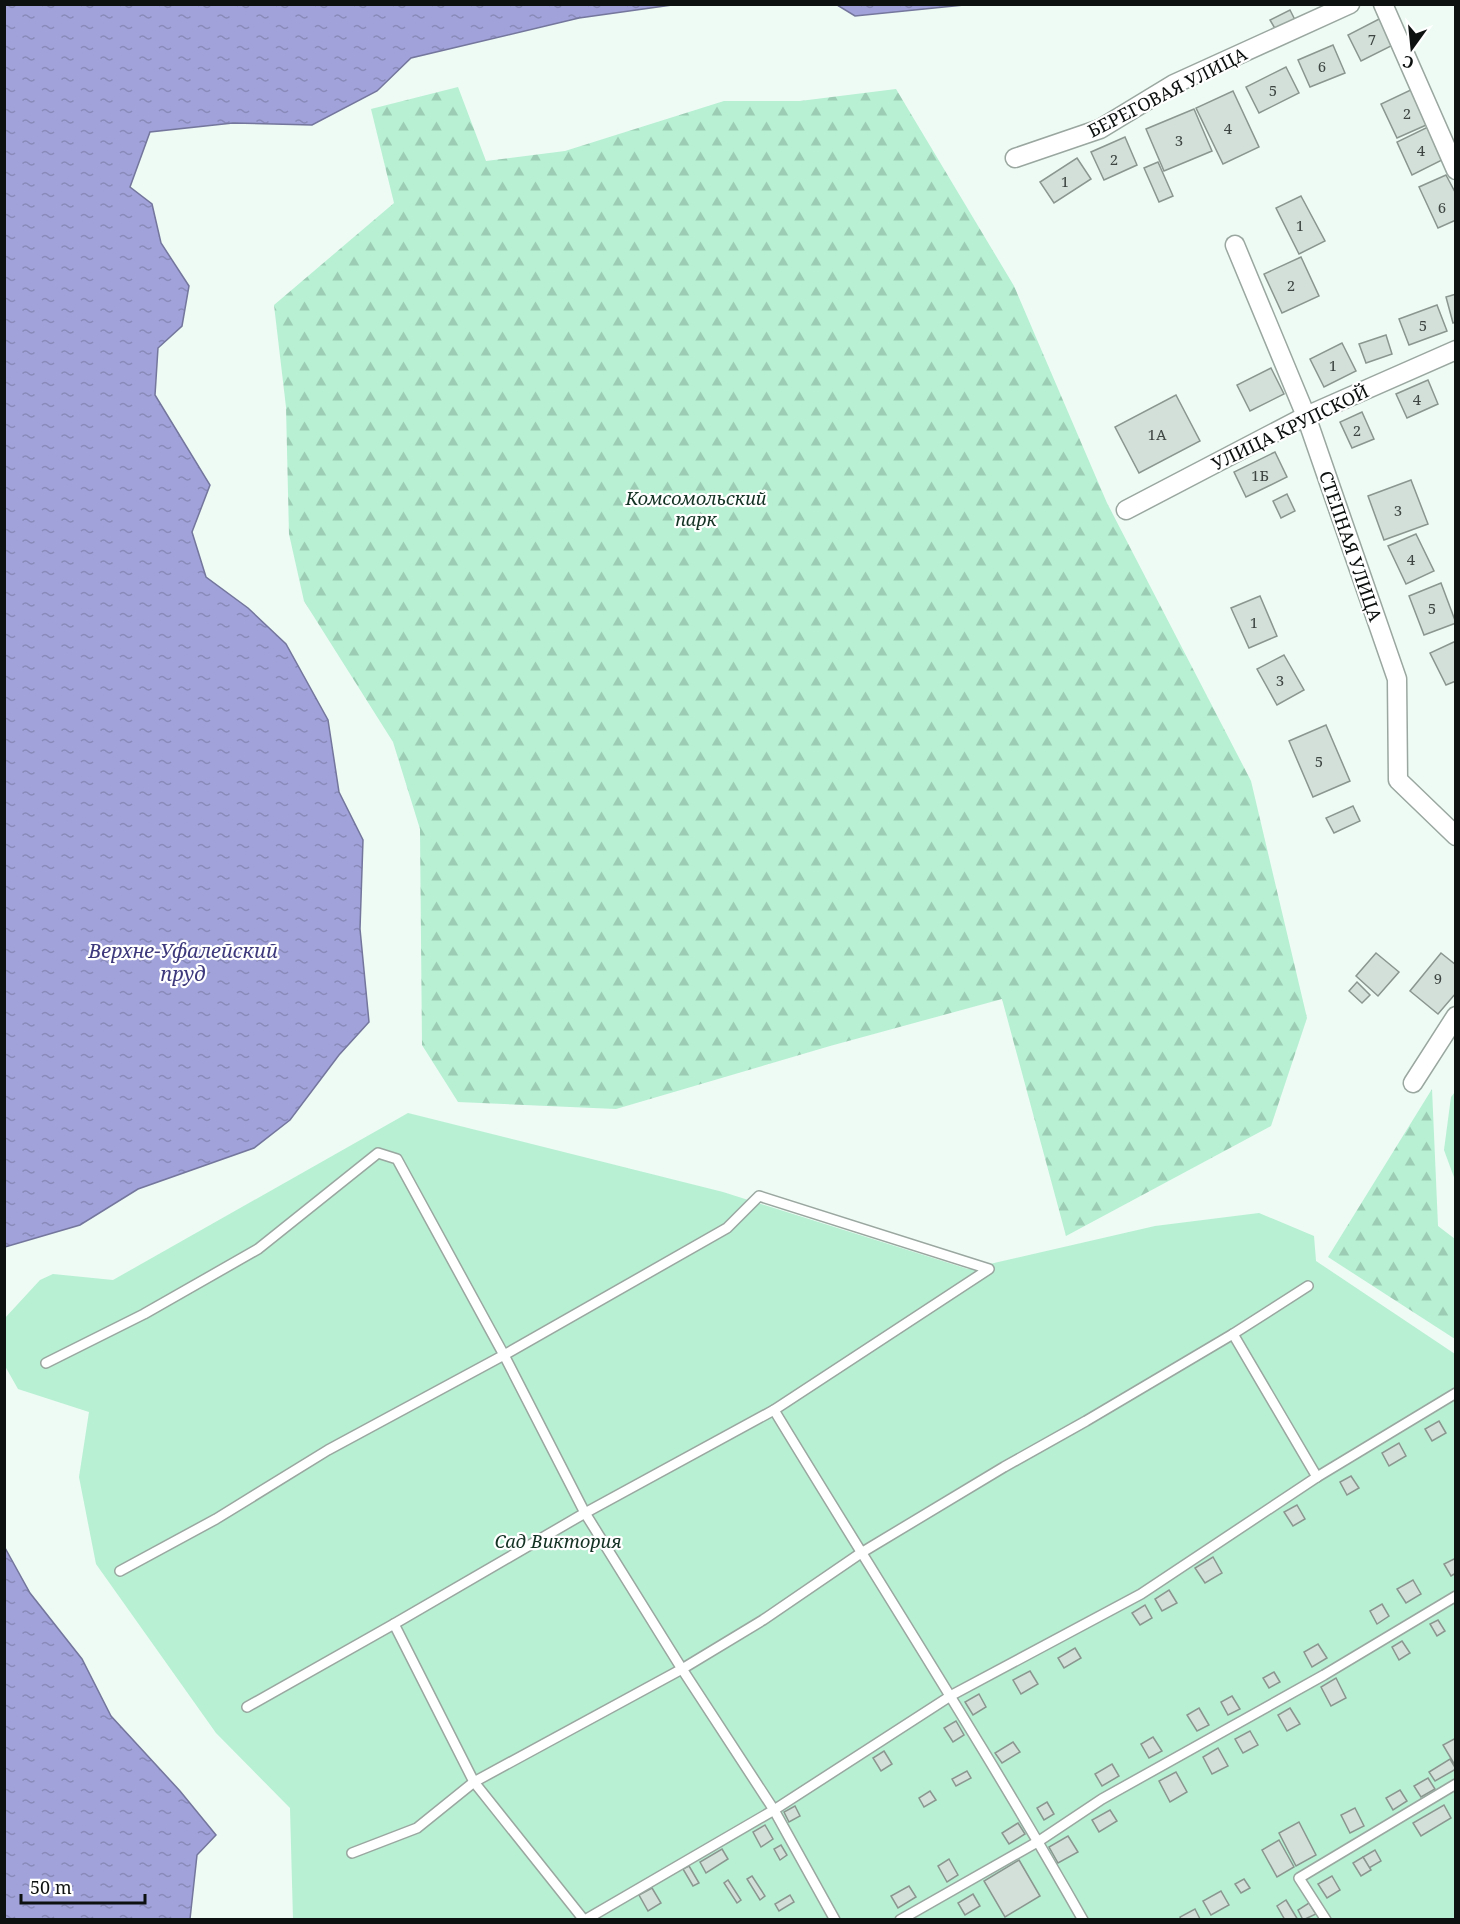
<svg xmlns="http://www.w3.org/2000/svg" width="1460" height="1924" font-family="'Noto Serif',serif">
<defs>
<pattern id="forest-firs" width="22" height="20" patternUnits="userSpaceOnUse" patternTransform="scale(1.5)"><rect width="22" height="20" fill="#b7f0d3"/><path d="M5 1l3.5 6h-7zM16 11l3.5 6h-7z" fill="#9ccdb4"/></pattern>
<pattern id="water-ripples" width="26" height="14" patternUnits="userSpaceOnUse" patternTransform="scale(1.5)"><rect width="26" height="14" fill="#a0a2d9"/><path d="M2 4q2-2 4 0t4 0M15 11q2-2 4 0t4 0" fill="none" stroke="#898ab9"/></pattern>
</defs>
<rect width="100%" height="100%" fill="#edfbf4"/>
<!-- forest -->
<g fill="url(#forest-firs)">
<path d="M458,87L486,161L565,151L724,101H800L896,89L1014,286L1107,503L1251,781L1307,1018L1271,1126L1066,1236L1002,999L830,1046L616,1109L458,1102L422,1045L420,829L393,742L304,601L289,534L286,407L274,305L394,203L371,109Z"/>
<path d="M1432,1089L1438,1226L1455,1239V1339L1328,1257Z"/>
</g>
<!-- garden -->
<g fill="#b7f0d3">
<path d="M1455,1092V1180L1444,1150L1451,1097Z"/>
<path d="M408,1113L723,1192L968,1269L1155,1226L1259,1213L1314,1236L1316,1261L1455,1354V1919H293L290,1808L216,1733L96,1564L79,1477L89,1412L18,1389L5,1366V1318L40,1280L53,1274L113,1280Z"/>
</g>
<!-- water -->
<g fill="url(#water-ripples)" stroke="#74769c" stroke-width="1.5">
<path d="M4,5H672L579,18L411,58L377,91L312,125L233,123L150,132L130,187L152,204L161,243L189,286L182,326L158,348L155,395L210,485L192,532L206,577L248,608L286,644L328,720L339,792L363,840L360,929L369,1022L339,1055L290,1120L254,1148L138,1189L80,1225L5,1247Z"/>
<path d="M837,5H964L855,16Z"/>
<path d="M4,1546L30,1593L82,1659L111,1716L180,1791L216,1835L197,1855L190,1919H5Z"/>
</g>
<!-- building -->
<g fill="#d2e0d9" stroke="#8a968f" stroke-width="1.5">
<path d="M1290,10L1296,22L1277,32L1270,20Z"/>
<path d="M1383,17L1397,43L1361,61L1348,35Z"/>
<path d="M1333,45L1345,73L1310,87L1298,60Z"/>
<path d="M1286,67L1299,93L1259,113L1246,87Z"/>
<path d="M1417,87L1433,122L1397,138L1381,104Z"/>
<path d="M1233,91L1259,147L1223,164L1196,108Z"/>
<path d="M1194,109L1212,151L1164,171L1146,129Z"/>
<path d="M1430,126L1446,158L1412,175L1397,142Z"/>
<path d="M1125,137L1137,165L1104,180L1091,152Z"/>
<path d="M1077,158L1091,179L1054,203L1040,182Z"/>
<path d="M1158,162L1173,196L1159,202L1144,168Z"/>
<path d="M1446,175L1456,194V220L1438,228L1419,187Z"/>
<path d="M1301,196L1325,241L1299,254L1276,208Z"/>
<path d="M1301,257L1319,296L1282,313L1264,274Z"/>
<path d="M1456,294V322L1453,323L1446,297Z"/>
<path d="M1437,305L1447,331L1409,345L1399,319Z"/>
<path d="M1386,335L1392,354L1366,363L1359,344Z"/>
<path d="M1342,343L1356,371L1324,387L1310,359Z"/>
<path d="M1271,368L1284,394L1250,411L1237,385Z"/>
<path d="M1428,380L1438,404L1407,418L1396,394Z"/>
<path d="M1176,395L1200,441L1139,473L1115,427Z"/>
<path d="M1362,412L1374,439L1352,448L1340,422Z"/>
<path d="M1275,452L1287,477L1246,497L1234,472Z"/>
<path d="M1411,480L1428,524L1384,540L1368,496Z"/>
<path d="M1287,494L1295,511L1281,518L1273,501Z"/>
<path d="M1416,534L1434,571L1406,584L1388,546Z"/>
<path d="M1441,583L1456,623L1424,635L1409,596Z"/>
<path d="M1260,596L1277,636L1249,648L1231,608Z"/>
<path d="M1456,641V681L1446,685L1430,653Z"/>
<path d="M1284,655L1304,690L1277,705L1257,669Z"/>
<path d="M1326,725L1350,781L1313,797L1289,741Z"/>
<path d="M1353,806L1360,821L1334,833L1326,818Z"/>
<path d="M1376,953L1399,972L1378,996L1356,976Z"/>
<path d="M1441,953L1456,965V993L1438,1014L1410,991Z"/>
<path d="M1357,982L1370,995L1362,1003L1349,991Z"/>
<path d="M1439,1421L1446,1433L1432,1441L1425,1429Z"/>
<path d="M1399,1443L1406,1456L1389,1466L1382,1453Z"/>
<path d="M1351,1476L1359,1488L1347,1495L1340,1482Z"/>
<path d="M1297,1505L1305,1519L1293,1526L1284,1512Z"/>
<path d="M1213,1557L1222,1573L1205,1583L1195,1568Z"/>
<path d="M1456,1558V1573L1451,1576L1444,1564Z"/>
<path d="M1413,1580L1421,1594L1406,1603L1397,1589Z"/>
<path d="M1169,1590L1177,1603L1162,1611L1155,1599Z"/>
<path d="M1382,1604L1389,1616L1377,1624L1370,1611Z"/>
<path d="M1145,1605L1152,1618L1140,1625L1132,1613Z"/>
<path d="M1438,1620L1445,1631L1437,1636L1430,1624Z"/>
<path d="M1402,1641L1410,1653L1399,1660L1392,1647Z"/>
<path d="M1318,1644L1327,1658L1312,1667L1304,1652Z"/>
<path d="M1075,1648L1081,1658L1064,1668L1058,1658Z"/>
<path d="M1030,1671L1038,1684L1021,1694L1013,1680Z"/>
<path d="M1274,1672L1280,1682L1269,1688L1263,1678Z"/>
<path d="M1336,1678L1346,1698L1331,1706L1321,1687Z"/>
<path d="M979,1694L986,1707L973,1715L965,1702Z"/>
<path d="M1232,1696L1240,1709L1228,1715L1221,1702Z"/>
<path d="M1199,1708L1209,1725L1197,1731L1187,1715Z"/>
<path d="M1290,1708L1300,1724L1287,1731L1278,1715Z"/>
<path d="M956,1721L964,1735L953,1742L944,1728Z"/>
<path d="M1250,1731L1258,1745L1243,1753L1235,1739Z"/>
<path d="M1153,1737L1162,1751L1149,1758L1141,1744Z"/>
<path d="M1456,1738V1767L1443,1745Z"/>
<path d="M1013,1742L1020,1752L1002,1763L995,1753Z"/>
<path d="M1218,1748L1228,1766L1212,1774L1203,1757Z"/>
<path d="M884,1751L892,1764L881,1771L873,1758Z"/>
<path d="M1450,1759L1456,1769L1435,1781L1429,1772Z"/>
<path d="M1112,1764L1119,1776L1102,1786L1095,1774Z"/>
<path d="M967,1771L971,1778L956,1786L952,1779Z"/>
<path d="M1176,1772L1187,1792L1170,1802L1159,1781Z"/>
<path d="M1428,1778L1435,1789L1421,1797L1414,1786Z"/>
<path d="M1400,1790L1407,1801L1393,1810L1386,1798Z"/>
<path d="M930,1791L936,1800L924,1807L919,1798Z"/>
<path d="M1047,1802L1054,1814L1044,1820L1037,1808Z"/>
<path d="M1444,1805L1451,1818L1421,1836L1413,1823Z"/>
<path d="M795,1806L800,1816L789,1822L784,1812Z"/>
<path d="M1355,1808L1364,1826L1350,1833L1341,1815Z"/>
<path d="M1110,1810L1117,1821L1099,1832L1092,1820Z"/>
<path d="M1299,1822L1316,1855L1296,1866L1279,1833Z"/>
<path d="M1018,1823L1025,1834L1009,1844L1002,1833Z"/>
<path d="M765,1825L773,1839L761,1847L753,1832Z"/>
<path d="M1068,1836L1078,1852L1058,1863L1049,1847Z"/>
<path d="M1279,1840L1294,1867L1277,1877L1262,1850Z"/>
<path d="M781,1845L787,1855L780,1860L774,1849Z"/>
<path d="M722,1849L728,1859L706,1873L700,1862Z"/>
<path d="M1375,1850L1381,1861L1369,1868L1363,1857Z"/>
<path d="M1363,1857L1371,1870L1361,1876L1353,1863Z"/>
<path d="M949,1859L958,1875L947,1882L938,1866Z"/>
<path d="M1019,1860L1040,1896L1005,1917L984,1881Z"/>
<path d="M689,1866L699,1883L693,1886L683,1869Z"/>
<path d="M752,1876L765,1896L760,1900L747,1879Z"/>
<path d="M1332,1876L1340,1890L1327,1898L1318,1884Z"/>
<path d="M1244,1879L1250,1888L1241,1893L1235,1884Z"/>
<path d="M728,1880L741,1900L737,1903L724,1883Z"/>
<path d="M909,1886L916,1897L898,1908L891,1896Z"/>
<path d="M652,1888L661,1903L648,1911L639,1895Z"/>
<path d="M1221,1891L1229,1905L1211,1915L1203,1901Z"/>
<path d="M973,1894L980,1906L965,1915L958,1903Z"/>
<path d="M790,1895L794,1902L779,1911L775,1904Z"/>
<path d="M1286,1900L1298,1920H1285L1277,1906Z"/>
<path d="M1309,1903L1316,1914L1303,1920L1298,1910Z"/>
<path d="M1195,1909L1200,1919L1181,1920L1180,1917Z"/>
</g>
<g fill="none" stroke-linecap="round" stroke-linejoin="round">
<!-- service casing -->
<g stroke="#9aa7a0" stroke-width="12">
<g id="service">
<path d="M1308,1286L1233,1334L1317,1477"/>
<path d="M46,1363L144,1314L258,1249L378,1153L397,1159L504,1355L585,1513L682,1669L774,1810L835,1920"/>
<path d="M120,1571L216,1519L328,1450L504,1355L727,1228L759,1196L989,1269L774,1410C877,1580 985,1747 1083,1920"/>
<path d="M394,1624L585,1513L774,1410"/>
<path d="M247,1707L394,1624L474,1782L584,1920"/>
<path d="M352,1853L417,1828L474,1782L682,1669L763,1620L861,1553L1004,1467L1086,1421L1233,1334"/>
<path d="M585,1920L774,1810L952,1695L1141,1594L1317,1477L1456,1393"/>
<path d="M900,1920L1039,1841L1102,1799L1324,1675L1456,1596"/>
<path d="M1326,1920L1299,1878L1456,1784"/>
</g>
</g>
<!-- minor casing -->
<g stroke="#9aa7a0" stroke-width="21">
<g id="minor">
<path d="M1383,4L1456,170"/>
<path d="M1015,158L1100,129L1174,84L1350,4"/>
<path d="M1235,245L1306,416L1397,679L1398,780L1456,836"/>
<path d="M1126,510L1306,416L1456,350"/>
<path d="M1413,1083L1456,1016"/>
</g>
</g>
<!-- service -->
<use href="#service" stroke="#fff" stroke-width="9"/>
<!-- minor -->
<use href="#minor" stroke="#fff" stroke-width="18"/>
</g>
<g text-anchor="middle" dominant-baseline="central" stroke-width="4.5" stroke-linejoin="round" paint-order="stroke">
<!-- number labels -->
<g font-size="15" fill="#3e4542">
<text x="1372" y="39">7</text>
<text x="1322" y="66">6</text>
<text x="1273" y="90">5</text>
<text x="1407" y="113">2</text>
<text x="1228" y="128">4</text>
<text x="1179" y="140">3</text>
<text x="1421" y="150">4</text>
<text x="1114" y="159">2</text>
<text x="1065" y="181">1</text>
<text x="1442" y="207">6</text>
<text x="1300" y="225">1</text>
<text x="1291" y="285">2</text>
<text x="1423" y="325">5</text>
<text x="1333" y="365">1</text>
<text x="1417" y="399">4</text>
<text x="1357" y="430">2</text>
<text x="1157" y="434">1А</text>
<text x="1260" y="475">1Б</text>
<text x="1398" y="510">3</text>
<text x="1411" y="559">4</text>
<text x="1432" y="608">5</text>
<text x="1254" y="622">1</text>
<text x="1280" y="680">3</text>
<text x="1319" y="761">5</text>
<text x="1438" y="978">9</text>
</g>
<!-- street labels -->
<g font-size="18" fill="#0d110f" stroke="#fff">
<text transform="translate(1167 92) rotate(-27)">БЕРЕГОВАЯ УЛИЦА</text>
<text transform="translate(1290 427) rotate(-26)">УЛИЦА КРУПСКОЙ</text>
<text transform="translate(1351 546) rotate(71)">СТЕПНАЯ УЛИЦА</text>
</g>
<!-- park labels -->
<g font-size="18" font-style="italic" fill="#143224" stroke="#fff">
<text x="696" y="498">Комсомольский<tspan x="696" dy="21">парк</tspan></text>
<text x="558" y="1541">Сад Виктория</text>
</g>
<!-- water labels -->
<g font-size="20" font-style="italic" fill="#3d397c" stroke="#fff">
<text x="183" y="950">Верхне-Уфалейский<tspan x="183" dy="23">пруд</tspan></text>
</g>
</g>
<!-- border -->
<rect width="1460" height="1924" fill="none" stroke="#0d110f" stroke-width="12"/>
<!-- north arrow -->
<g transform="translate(1412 48) rotate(195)" stroke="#ffffff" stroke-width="4.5" paint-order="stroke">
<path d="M0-4.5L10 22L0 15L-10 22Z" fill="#0d110f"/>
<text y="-9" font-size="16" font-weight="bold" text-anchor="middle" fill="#0d110f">С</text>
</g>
<!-- scale -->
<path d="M21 1894v9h124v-9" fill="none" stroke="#0d110f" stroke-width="3"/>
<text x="30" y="1894" font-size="18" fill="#0d110f" stroke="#ffffff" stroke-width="4.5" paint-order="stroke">50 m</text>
</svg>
